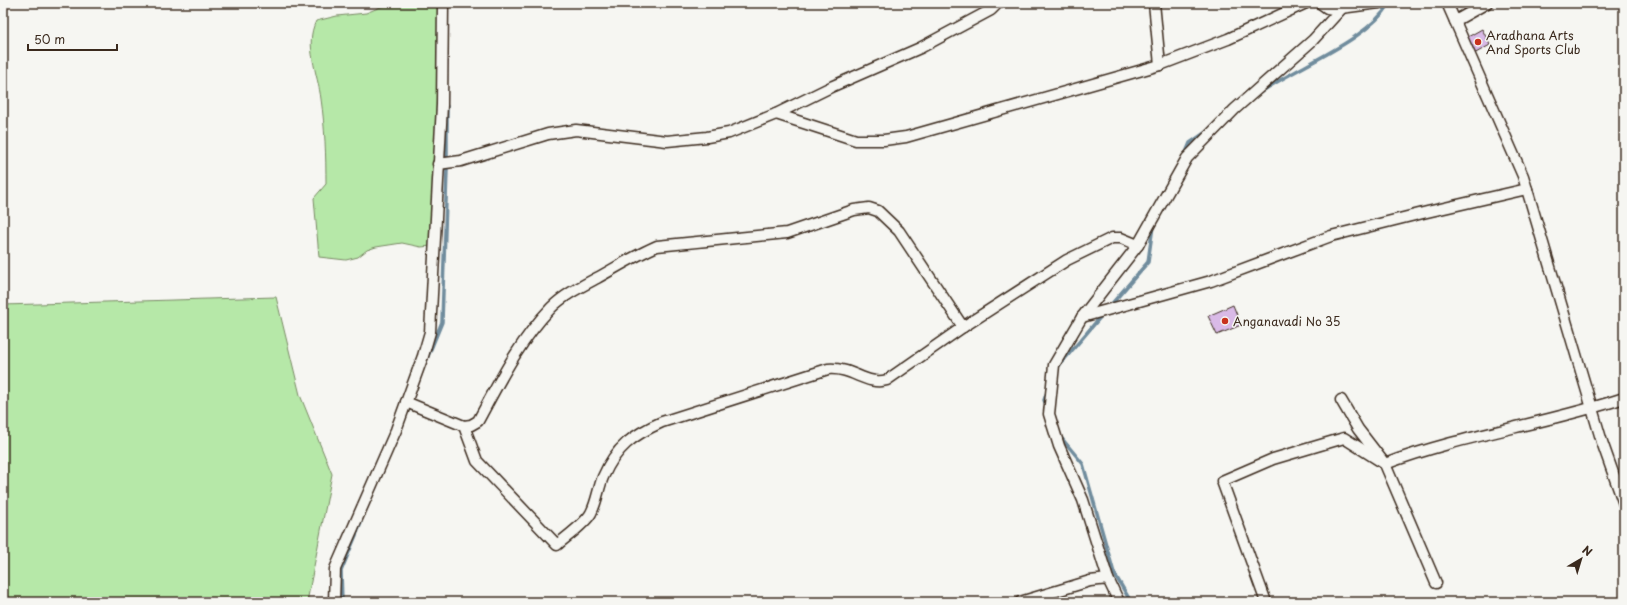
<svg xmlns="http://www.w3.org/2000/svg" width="1627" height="605" font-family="'Playpen Sans',sans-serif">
<rect width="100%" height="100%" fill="#f6f6f2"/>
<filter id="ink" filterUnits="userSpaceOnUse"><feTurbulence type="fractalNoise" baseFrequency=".025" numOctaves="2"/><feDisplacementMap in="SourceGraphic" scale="8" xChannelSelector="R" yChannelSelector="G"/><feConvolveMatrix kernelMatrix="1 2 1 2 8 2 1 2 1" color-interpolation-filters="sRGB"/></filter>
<g filter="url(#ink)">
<!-- green -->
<g fill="#b6e8a8" stroke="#788963">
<path d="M399,3H437L439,15L432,246L421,247L402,243L376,247L367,250L358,257L346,260L319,257L314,198L326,184C326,156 325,127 321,99C318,74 304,45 316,21L337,16L366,13L383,6Z"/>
<path d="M276,297L300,395L332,474L307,602H3V305Z"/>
</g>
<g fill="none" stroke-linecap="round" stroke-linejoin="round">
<!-- stream -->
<g stroke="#6f8c9d" stroke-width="3.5">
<path d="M1261,92C1298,66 1367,41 1390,3"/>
<path d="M1185,155L1190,143L1209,130"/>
<path d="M1109,307L1148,262L1153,226"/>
<path d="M426,361L442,322L447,170V106"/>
<path d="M1057,368L1102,315"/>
<path d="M1047,407L1044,400L1047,392"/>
<path d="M1059,435L1083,464L1114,573L1131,602"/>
<path d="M342,602L341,571L361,523"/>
</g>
</g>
<!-- building -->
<g fill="#d9bae7" stroke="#3b2a1e">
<path d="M1482,29L1490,45L1474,54L1466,38Z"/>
<path d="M1233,305L1241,325L1217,335L1208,316Z"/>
</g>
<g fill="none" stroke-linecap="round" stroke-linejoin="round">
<!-- street casing -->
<g stroke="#3b2a1e" stroke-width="13">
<g id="street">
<path d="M1154,3L1160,65"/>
<path d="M1320,3L1327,8L1333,9L1379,3"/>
<path d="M1447,3L1523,176L1602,442L1624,504"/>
<path d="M1455,21L1487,3"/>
<path d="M776,114L856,140H884L906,137L1160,65L1228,39L1306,3"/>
<path d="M438,164L461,161L548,134L576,130L667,141L707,137L729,133L776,114L833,86L920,48L991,10L998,3"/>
<path d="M1082,317L1211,281L1331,236L1427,212L1527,189"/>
<path d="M1341,400L1358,429L1385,464L1436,583"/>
<path d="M406,402L464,426L471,425L478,421C499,382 520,340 551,308C564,295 582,286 597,278C617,267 636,255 657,246L787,233L854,210L869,208L878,211L899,231L963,327"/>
<path d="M464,426L477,461L557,545C566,537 586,523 591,513C597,502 598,489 603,477C616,447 633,435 662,422L828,369C853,367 866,386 887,380L963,327L1067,260L1112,238H1121L1138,245"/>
<path d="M1108,579L1083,500L1059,446L1049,414L1054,365L1082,317L1138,245L1187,158L1235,109L1313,40L1343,7"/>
<path d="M334,602L335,569L396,430L423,356L430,332L442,105L443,3"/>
<path d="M1020,602L1090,581L1108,579L1119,602"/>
<path d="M1266,602L1222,481L1273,459L1344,438L1385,464C1462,435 1546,424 1624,398"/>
</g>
</g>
<!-- street -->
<use href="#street" stroke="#f6f6f2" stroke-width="10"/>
</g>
</g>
<!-- markers -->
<g fill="#c8321e" stroke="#f6f6f2" stroke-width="1.5">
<circle cx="1478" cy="42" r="4"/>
<circle cx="1225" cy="321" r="4"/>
</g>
<g text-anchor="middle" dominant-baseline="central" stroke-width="3" stroke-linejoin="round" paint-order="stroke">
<!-- poi labels -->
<g font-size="12" fill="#3b2a1e" stroke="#f6f6f2" text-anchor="start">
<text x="1486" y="35">Aradhana Arts<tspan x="1486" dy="14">And Sports Club</tspan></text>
<text x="1233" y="321">Anganavadi No 35</text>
</g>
</g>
<!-- margin -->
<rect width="1627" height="605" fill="none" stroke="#f6f6f2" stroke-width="16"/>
<rect x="8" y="8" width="1611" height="589" fill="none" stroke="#3b2a1e" stroke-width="1.5" filter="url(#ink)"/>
<!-- north arrow -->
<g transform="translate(1581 559) rotate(38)" stroke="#f6f6f2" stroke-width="3" paint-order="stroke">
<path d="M0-3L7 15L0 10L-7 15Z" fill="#3b2a1e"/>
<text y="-6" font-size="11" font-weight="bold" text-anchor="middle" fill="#3b2a1e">N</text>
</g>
<!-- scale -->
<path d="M28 44v6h89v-6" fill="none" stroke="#3b2a1e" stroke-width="2"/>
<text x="34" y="44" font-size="12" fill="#3b2a1e" stroke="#f6f6f2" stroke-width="3" paint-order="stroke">50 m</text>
</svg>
